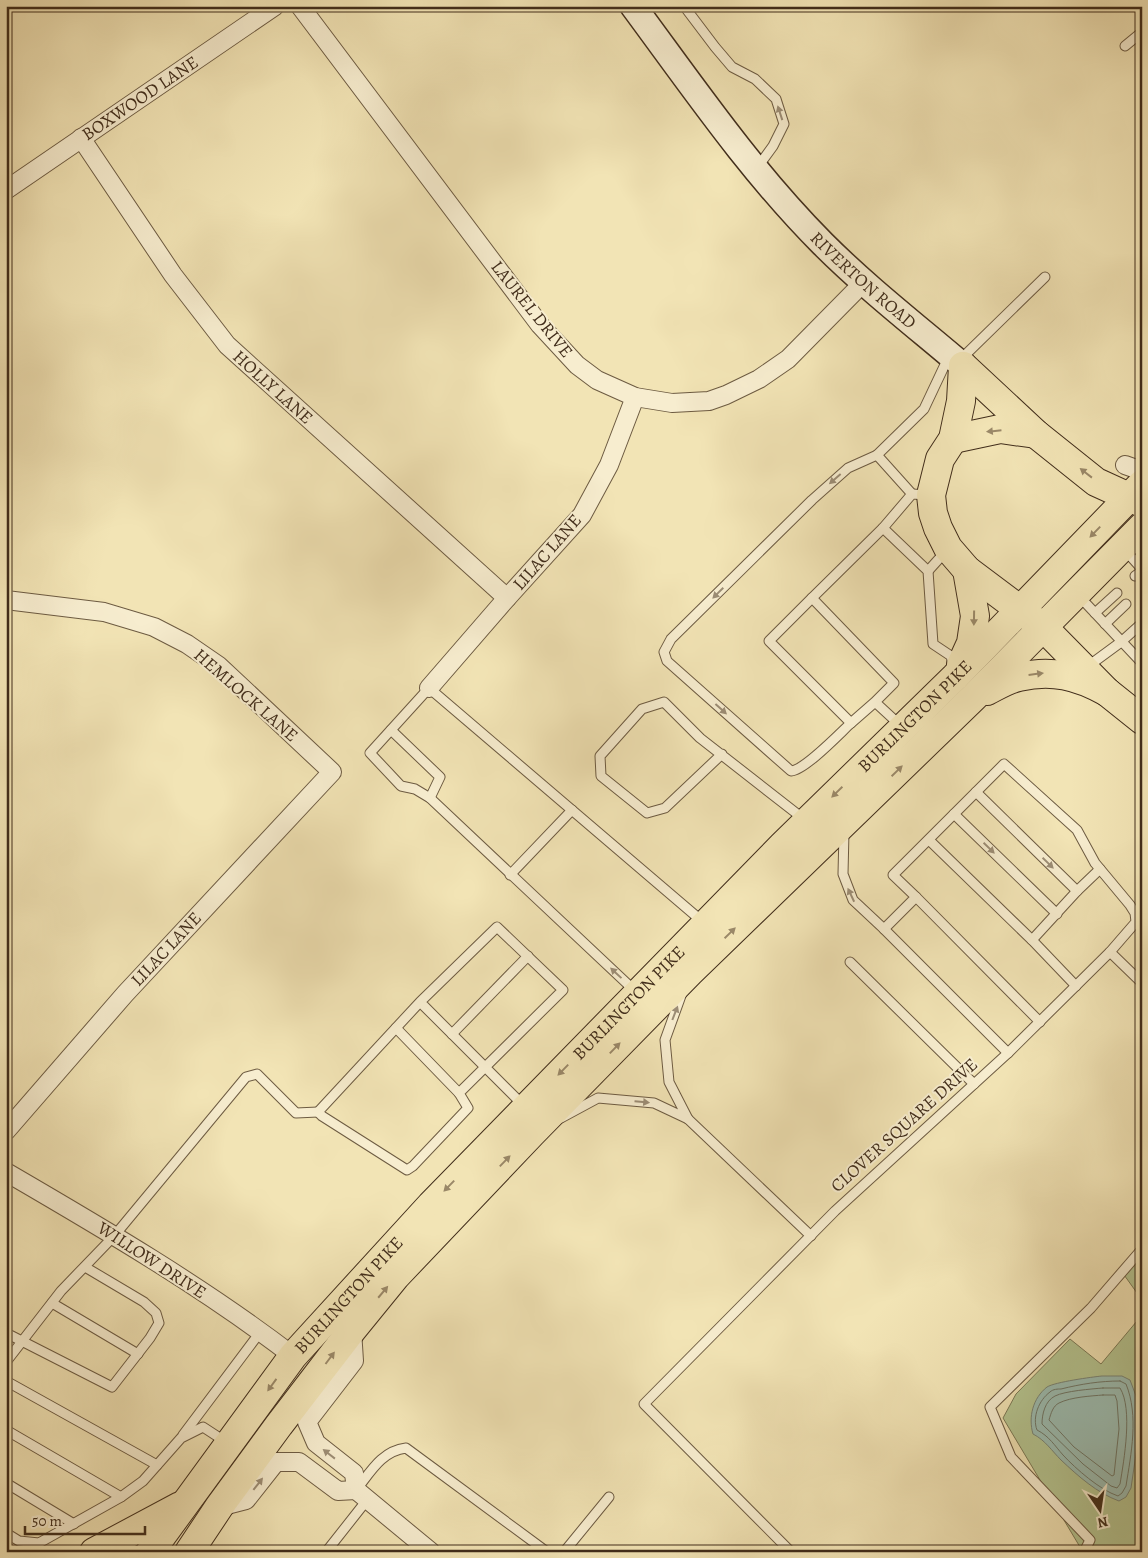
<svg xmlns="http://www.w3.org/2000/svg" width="1148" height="1558" font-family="Alegreya,serif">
<rect width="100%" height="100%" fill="#f2e4b5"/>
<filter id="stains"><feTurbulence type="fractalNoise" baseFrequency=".004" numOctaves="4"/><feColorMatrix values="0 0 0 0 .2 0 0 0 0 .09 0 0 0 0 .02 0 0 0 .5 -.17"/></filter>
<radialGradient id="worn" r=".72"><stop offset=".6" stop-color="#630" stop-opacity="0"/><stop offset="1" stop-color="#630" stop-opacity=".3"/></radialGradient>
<!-- green -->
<g fill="#b5c591" stroke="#7b7956">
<path d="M1142,1249V1300L1122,1272Z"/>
<path d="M1142,1315V1552H1083L1003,1418L1016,1394L1070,1339L1101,1364Z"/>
</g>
<!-- water -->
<path fill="#9cbeb3" stroke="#788476" d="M1102,1376H1122L1130,1380L1136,1396L1137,1447L1131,1488L1126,1497L1119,1501C1097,1493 1078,1476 1061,1460C1052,1451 1045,1440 1033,1434C1028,1417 1033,1398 1047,1387C1055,1382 1092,1377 1102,1376Z"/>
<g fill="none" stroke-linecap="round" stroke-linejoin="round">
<!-- shore -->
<g stroke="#6e7667" stroke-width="1">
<path d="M1120,1381L1126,1384C1139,1416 1131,1454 1126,1486L1122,1493L1118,1496C1100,1490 1076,1469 1063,1455C1055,1446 1049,1436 1037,1430C1032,1417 1039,1400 1050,1392C1053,1389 1058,1389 1061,1389C1081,1384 1100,1381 1120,1381Z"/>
<path d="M1103,1388H1120C1133,1409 1124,1460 1120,1484L1117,1488L1111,1486L1083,1464L1042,1424C1042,1414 1045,1401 1055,1396C1065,1391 1091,1389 1103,1388Z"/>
<path d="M1103,1395H1115L1117,1401L1119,1429L1114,1475L1112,1476L1074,1447L1049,1420C1051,1413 1053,1406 1059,1403C1071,1397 1091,1396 1103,1395Z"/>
</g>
<!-- lane casing -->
<g stroke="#6d5b42" stroke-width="11">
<g id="lane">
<path d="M684,6L715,47L732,67L755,79L776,99L784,124L773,146L757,168"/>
<path d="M1125,46L1142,32"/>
<path d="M960,360L1045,277"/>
<path d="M912,494L877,455L924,409L949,356"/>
<path d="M927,495L912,494L883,528L928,571L933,644L951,656L953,665"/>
<path d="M1124,549L1142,569"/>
<path d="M928,571L946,551"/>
<path d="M1135,576L1142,571"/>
<path d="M1078,595L1142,663"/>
<path d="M812,598L883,528"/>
<path d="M1095,613L1117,593"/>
<path d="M1105,624L1126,604"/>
<path d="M1087,667L1121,642L1142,623"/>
<path d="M875,702L851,723L769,641L812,598L894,683L875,702L901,726"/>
<path d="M851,723C839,734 805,770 791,771L667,661L664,652L671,639L812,500L848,468L877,455"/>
<path d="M391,730L440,777L430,798"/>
<path d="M722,754L665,808L647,813L601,776L600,756L642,709L664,702L700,738L805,820"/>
<path d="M976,792L1077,891"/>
<path d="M954,814L1057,914"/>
<path d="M844,832L843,874L853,900L884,929L1008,1053"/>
<path d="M929,840L1032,940L1076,986"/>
<path d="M510,875L572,810"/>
<path d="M916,897L1040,1022"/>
<path d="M1032,940L1077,891L1100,869"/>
<path d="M1110,952L1142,983"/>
<path d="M850,962L974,1084"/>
<path d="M636,992L430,798L415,789L401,786L370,753L429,688L703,922"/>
<path d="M420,1002L318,1112L322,1116L407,1170L413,1166L468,1108L459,1093L563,990L497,927L420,1002L524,1106"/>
<path d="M396,1028L459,1093"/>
<path d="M452,1034L528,956"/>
<path d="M561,1118L598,1098L654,1103L688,1119L669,1082L665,1040L682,993"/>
<path d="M688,1119L811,1236"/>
<path d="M52,1303L138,1354"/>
<path d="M6,1333L112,1387L150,1338L159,1323L156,1313L144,1302L85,1267"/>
<path d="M6,1362L61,1291L115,1235L246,1077L257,1074L296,1113L318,1112"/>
<path d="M6,1381L157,1465"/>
<path d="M6,1430L121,1497"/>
<path d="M183,1435L261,1331"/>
<path d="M6,1483L74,1524"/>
<path d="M357,1489C371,1471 382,1451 406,1448L547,1552"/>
<path d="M6,1533L19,1541L39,1543L121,1497L143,1481L181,1438L203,1427L226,1442"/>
<path d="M326,1552L367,1500"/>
<path d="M564,1552L609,1497"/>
<path d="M791,1552L644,1404L835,1211L1008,1053L1110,952L1136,922L1135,913L1130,905L1095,863L1077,830L1004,764L893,875L916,897L884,929"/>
<path d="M1084,1552L1090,1540L1011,1457L990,1407L1091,1308L1142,1249"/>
</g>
</g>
<!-- street casing -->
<g stroke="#6d5b42" stroke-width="20">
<g id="street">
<path d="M300,6L540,325L577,365L597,380L635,397L672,403L709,401L726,395L759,379L788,359L864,282"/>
<path d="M81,138L173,275L227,345L507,598"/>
<path d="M6,190L275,6"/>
<path d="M1125,465L1142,471"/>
<path d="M6,600L104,612L154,627L187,644L219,666L332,772L125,994L6,1131"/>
<path d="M429,688L507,598L582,515L609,465L635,397"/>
<path d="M6,1172C104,1229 203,1287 293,1356"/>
<path d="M352,1330L354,1361L307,1422L316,1443L354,1473L356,1490L431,1552"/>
<path d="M219,1507L246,1500L276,1462H299L338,1491L356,1490"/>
</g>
</g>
<!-- secondary casing -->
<g stroke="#412d1b" stroke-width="28">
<g id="secondary">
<path id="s1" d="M633,6C693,87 751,172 823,244C867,288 916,326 963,366"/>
</g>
</g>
<!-- primary casing -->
<g stroke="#412d1b" stroke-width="30">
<g id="primary">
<path d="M963,366L961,401L953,439L940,459L931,495L933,513L938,528L948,548L967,570L1043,627L1107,692L1142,720"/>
<path d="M963,366L1036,434L1096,482L1142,503"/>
<path d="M953,439L1000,429L1036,434"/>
</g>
</g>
<!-- highway casing -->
<g stroke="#412d1b" stroke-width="30">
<g id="highway">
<path d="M961,665L971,643L975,616L967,570"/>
<path d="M987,691C997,686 1008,679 1019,677C1052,669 1078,676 1107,692"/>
<path d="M94,1552L180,1506"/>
<path id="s2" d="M150,1552L293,1356L431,1205L782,846L955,677L1142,484"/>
<path d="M189,1552L219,1507L279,1425L352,1330L396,1276L532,1133L690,972L974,697L1142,527"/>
</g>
</g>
<!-- lane -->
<use href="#lane" stroke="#f7edcf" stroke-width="9"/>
<!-- street -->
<use href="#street" stroke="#f7edcf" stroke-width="18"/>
<!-- secondary -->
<use href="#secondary" stroke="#f7edcf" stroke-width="25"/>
<!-- primary -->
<use href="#primary" stroke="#f2e4b5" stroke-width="28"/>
<!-- highway -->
<use href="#highway" stroke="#f2e4b5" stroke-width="28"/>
</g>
<!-- one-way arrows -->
<defs><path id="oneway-solid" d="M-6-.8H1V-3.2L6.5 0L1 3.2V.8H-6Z" transform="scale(1.25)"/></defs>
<g fill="#9c8d75">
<use href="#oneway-solid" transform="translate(780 113) rotate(-108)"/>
<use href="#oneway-solid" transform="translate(835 479) rotate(139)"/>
<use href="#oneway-solid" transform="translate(718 593) rotate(135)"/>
<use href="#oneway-solid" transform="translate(721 709) rotate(42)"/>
<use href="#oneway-solid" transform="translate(989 848) rotate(44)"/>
<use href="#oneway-solid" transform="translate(1048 863) rotate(44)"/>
<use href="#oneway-solid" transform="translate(851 895) rotate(-115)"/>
<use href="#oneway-solid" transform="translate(616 973) rotate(-137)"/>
<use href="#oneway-solid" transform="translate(675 1013) rotate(-69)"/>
<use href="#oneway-solid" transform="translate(642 1102) rotate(5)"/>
<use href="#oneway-solid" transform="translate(329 1454) rotate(-142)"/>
<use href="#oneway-solid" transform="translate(258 1484) rotate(-52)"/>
</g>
<g fill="#9a8868">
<use href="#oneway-solid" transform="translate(994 431) rotate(174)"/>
<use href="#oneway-solid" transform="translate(1086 473) rotate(-142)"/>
<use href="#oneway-solid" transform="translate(1095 532) rotate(134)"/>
<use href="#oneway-solid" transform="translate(974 618) rotate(91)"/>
<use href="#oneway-solid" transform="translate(1036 674) rotate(-7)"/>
<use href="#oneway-solid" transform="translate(897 771) rotate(-44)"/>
<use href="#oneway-solid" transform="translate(837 792) rotate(136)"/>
<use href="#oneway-solid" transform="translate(730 933) rotate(-44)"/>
<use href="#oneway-solid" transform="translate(615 1048) rotate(-46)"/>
<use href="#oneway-solid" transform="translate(563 1070) rotate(134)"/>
<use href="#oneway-solid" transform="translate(505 1161) rotate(-46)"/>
<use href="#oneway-solid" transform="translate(449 1186) rotate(134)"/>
<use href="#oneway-solid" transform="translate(383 1292) rotate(-50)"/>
<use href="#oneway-solid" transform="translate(330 1358) rotate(-53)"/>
<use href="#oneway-solid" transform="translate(272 1385) rotate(126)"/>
</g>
<g text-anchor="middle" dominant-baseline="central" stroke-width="4" stroke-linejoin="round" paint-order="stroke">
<!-- street labels -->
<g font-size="18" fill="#412d1b" stroke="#f7edcf">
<text transform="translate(140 98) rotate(-34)">BOXWOOD LANE</text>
<text stroke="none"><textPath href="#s1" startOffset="359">RIVERTON ROAD</textPath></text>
<text transform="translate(532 309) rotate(51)">LAUREL DRIVE</text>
<text transform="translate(273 387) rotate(42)">HOLLY LANE</text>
<text transform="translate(547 552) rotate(-49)">LILAC LANE</text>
<text transform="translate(246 695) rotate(41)">HEMLOCK LANE</text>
<text stroke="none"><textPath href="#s2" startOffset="1135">BURLINGTON PIKE</textPath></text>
<text transform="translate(166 949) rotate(-47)">LILAC LANE</text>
<text stroke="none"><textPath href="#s2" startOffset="730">BURLINGTON PIKE</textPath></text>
<text transform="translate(904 1125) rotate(-42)">CLOVER SQUARE DRIVE</text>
<text transform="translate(152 1260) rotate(33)">WILLOW DRIVE</text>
<text stroke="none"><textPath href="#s2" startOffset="325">BURLINGTON PIKE</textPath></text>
</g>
</g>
<!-- margin -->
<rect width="1148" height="1558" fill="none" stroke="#f2e4b5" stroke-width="25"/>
<rect x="8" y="8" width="1133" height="1543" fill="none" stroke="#412d1b" stroke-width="2.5"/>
<rect x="12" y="12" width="1123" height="1533" fill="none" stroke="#412d1b"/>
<!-- north arrow -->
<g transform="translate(1100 1510) rotate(167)" stroke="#f7edcf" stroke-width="4" paint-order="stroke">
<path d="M0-4L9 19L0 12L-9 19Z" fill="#412d1b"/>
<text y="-8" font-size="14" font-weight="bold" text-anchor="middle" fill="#412d1b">N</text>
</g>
<!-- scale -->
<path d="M25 1526v8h120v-8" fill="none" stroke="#412d1b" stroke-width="2.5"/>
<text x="32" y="1526" font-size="15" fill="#412d1b" stroke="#f7edcf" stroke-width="4" paint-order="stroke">50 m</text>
<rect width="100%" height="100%" filter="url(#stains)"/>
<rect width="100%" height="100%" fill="url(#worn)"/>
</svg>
